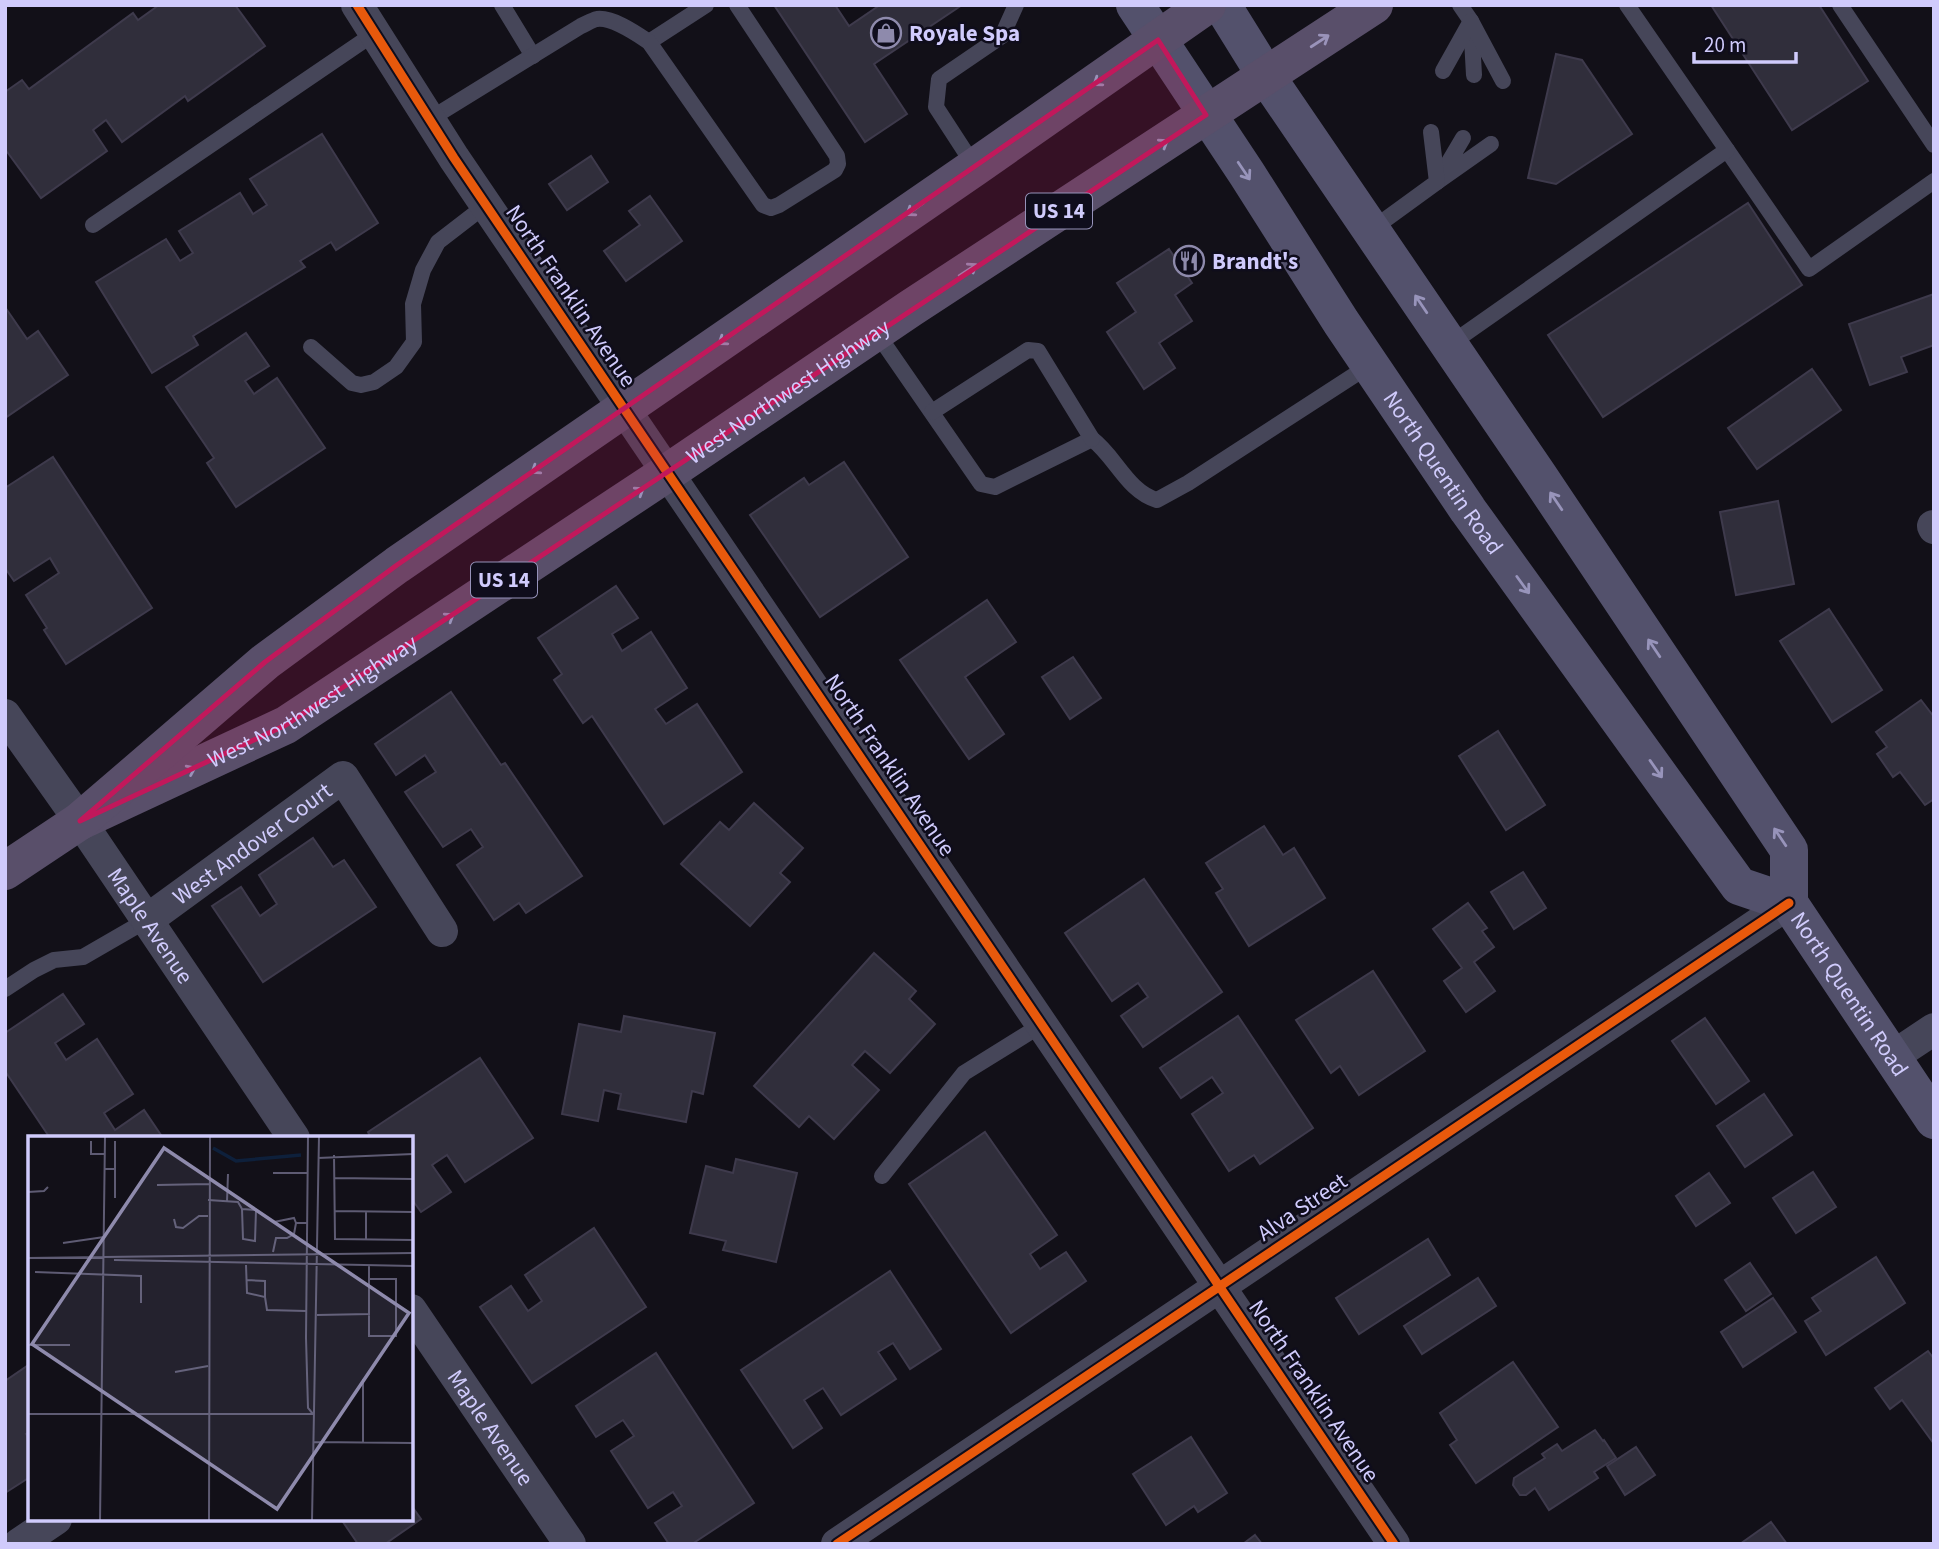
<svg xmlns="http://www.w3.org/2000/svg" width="1939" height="1549" font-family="'Source Sans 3',sans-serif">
<rect width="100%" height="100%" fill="#121018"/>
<!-- building -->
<g fill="#302e3b" stroke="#3e3a4c" stroke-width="2">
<path d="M159,5H235L265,46L188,101L185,96L122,142L106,120L93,130L107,151L41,198L5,149V92L22,80L29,89L133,13L138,20Z"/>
<path d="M774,5H835L849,26L880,5H962L874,64L907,114L865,142Z"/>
<path d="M1711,5H1819L1868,81L1792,130Z"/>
<path d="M1556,54L1582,60L1632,134L1556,184L1528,178Z"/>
<path d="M322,134L378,223L336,250L331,242L300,261L305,267L193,336L198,345L152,373L96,282L166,239L180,261L193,253L179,231L240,193L253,214L267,205L250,179Z"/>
<path d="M591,156L608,182L567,210L549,184Z"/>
<path d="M650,196L682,241L626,281L604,251L640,225L629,211Z"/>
<path d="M1748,203L1802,285L1603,417L1548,335Z"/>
<path d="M1169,249L1192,283L1175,295L1192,321L1159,343L1175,368L1144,389L1107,332L1136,312L1117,283Z"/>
<path d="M1934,294V345L1901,357L1907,372L1870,385L1849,324Z"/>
<path d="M5,307L27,339L38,331L68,375L5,418Z"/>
<path d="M246,333L269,366L245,381L254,394L277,378L325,448L236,507L207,463L214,458L166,387Z"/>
<path d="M1812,369L1841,410L1757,469L1728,428Z"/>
<path d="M53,457L152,608L66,664L44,630L47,628L26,595L59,573L50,558L14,581L5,568V488Z"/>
<path d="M844,462L908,557L820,617L750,515L804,478L809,485Z"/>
<path d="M1778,501L1794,584L1736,595L1720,512Z"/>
<path d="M616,586L638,618L612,634L622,651L651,632L687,688L655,709L666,724L697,704L742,772L664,824L592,716L583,723L554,680L562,674L538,638Z"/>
<path d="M987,600L1016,642L965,677L1004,734L969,759L900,660Z"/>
<path d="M1829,609L1882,690L1832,722L1780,641Z"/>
<path d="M1073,657L1101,698L1070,719L1042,677Z"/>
<path d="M451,692L501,765L505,763L582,876L526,913L519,903L494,920L457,865L483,847L471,829L443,847L405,792L436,772L425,755L396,775L375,744Z"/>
<path d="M1921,700L1934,717V799L1925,805L1900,772L1893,777L1877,754L1887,747L1876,732Z"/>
<path d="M1498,731L1545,805L1506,830L1459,756Z"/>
<path d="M754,803L803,848L780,873L790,882L750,926L681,864L720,822L729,830Z"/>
<path d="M1264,826L1283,855L1294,848L1325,898L1249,946L1216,893L1223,889L1206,863Z"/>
<path d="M313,838L333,867L344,860L376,907L263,982L212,906L241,887L260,916L277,904L259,875Z"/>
<path d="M1523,872L1546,908L1514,929L1491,892Z"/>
<path d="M1144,879L1222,992L1143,1047L1121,1016L1148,997L1138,983L1112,1001L1065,933Z"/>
<path d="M1468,903L1487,928L1482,931L1494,947L1474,962L1495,991L1466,1012L1444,981L1462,968L1433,929Z"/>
<path d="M874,953L916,991L909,999L935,1024L890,1073L865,1051L852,1065L879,1090L834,1139L809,1116L799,1127L754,1086Z"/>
<path d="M1373,971L1425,1051L1359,1095L1340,1066L1331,1073L1296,1020Z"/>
<path d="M63,994L84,1024L55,1043L66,1060L97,1039L133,1094L104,1113L115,1130L144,1110L163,1138H50L5,1071V1033Z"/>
<path d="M624,1016L715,1033L703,1094L692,1091L686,1122L618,1109L621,1094L604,1090L598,1121L562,1114L579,1024L621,1032Z"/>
<path d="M1238,1016L1313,1128L1260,1164L1254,1155L1229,1171L1192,1114L1223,1093L1212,1077L1181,1098L1160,1068Z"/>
<path d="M1705,1018L1749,1081L1716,1104L1672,1041Z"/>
<path d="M480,1058L533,1138L465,1182L447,1155L432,1165L451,1192L421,1212L411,1198V1138H371L368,1132Z"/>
<path d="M1764,1094L1792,1135L1745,1167L1717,1126Z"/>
<path d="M985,1132L1057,1235L1030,1254L1040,1269L1066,1252L1086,1281L1011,1333L909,1184Z"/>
<path d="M736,1159L797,1173L776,1262L723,1250L726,1241L690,1233L706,1166L733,1173Z"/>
<path d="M1813,1172L1836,1207L1796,1233L1773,1198Z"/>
<path d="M1709,1173L1730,1203L1696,1226L1676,1196Z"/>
<path d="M594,1228L646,1307L532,1383L480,1307L511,1286L528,1311L542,1301L525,1275Z"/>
<path d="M1428,1239L1450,1275L1359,1334L1336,1298Z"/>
<path d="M1876,1257L1905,1303L1826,1355L1805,1321L1821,1311L1812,1298Z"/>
<path d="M1750,1263L1771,1294L1746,1311L1725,1280Z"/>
<path d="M890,1271L941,1349L910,1369L893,1343L878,1352L896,1379L841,1415L823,1388L804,1400L822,1428L793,1448L741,1370Z"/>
<path d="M1478,1278L1496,1306L1422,1354L1404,1326Z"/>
<path d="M1773,1298L1796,1332L1743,1367L1721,1332Z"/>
<path d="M1928,1351L1934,1359V1444L1902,1400L1890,1409L1875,1388Z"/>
<path d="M656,1353L754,1503L692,1544H669L655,1523L682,1506L673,1492L648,1508L611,1451L634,1436L623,1420L596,1437L576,1406Z"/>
<path d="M1513,1362L1558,1427L1476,1483L1450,1445L1457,1440L1440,1413Z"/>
<path d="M30,1364V1432L26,1434L30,1440V1477L5,1493V1381Z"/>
<path d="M1595,1430L1603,1441L1604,1440L1616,1458L1594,1472L1598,1478L1549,1510L1535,1488L1526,1495H1520L1513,1485L1514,1478L1545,1458L1542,1454L1557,1444L1562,1451Z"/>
<path d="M1191,1437L1227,1493L1198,1512L1194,1506L1166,1525L1133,1474Z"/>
<path d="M1636,1447L1655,1475L1625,1495L1607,1466Z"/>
<path d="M411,1505L421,1519L385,1544H358L341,1519H411Z"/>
<path d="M1771,1522L1787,1544H1740Z"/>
<path d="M1255,1535L1262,1544H1243Z"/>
</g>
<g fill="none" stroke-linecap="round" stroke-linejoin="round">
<!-- lane -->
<g stroke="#464659" stroke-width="16">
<path d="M502,5L533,56"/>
<path d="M1460,5L1471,21L1474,75"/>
<path d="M1840,5L1934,145"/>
<path d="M649,42L706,5"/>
<path d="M1443,71L1471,21L1503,81"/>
<path d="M430,119L581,26C586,24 592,20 597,19C613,17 637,34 649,42L763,205L771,208L779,205L835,170L838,164L837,156L737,5"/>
<path d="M1463,138L1437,182L1491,144"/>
<path d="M1727,150L1809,269L1934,181"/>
<path d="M975,167L936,107L939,79L1002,36L1016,5"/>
<path d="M93,225L375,33"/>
<path d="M1371,230L1437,182L1431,132"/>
<path d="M876,332L981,484L995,487L1092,439C1116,457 1127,491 1157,500L1188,483L1370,365"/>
<path d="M1449,345L1727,150L1627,5"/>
<path d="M311,347L352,383L361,385L374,382L396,367L414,342L413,304L423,270L438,242L486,205"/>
<path d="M932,412L1028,350L1038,351L1092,439"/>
<path d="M5,989L34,970L54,960L83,957L147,920"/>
<path d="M882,1176L964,1073L1043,1024"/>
</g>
<!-- street -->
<g stroke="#464659" stroke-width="32">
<path d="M357,5L454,158L1394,1544"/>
<path d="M1933,526L1934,528"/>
<path id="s1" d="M5,715L80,821L294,1138"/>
<path id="s2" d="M147,920L343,777L442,931"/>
<path d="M1892,1057L1934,1029"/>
<path id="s3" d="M411,1310L570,1544"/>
<path d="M19,1544L56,1519"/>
<path d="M837,1544L1789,903"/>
</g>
<!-- secondary -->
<g stroke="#53516c" stroke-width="38">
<path id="s4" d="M1135,5L1247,174L1341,322L1468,510L1739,886L1789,903"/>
<path id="s5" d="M1222,5L1266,76L1538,475L1789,850V903L1934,1120"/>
</g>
<!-- primary -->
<g stroke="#594f6a" stroke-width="38">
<path id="s6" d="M80,821L286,725L667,473L911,308L1374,5"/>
<path d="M5,871L80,821L265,662L397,565L975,167L1207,5"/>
</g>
<!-- cycleway casing -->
<g stroke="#0f0d1c" stroke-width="13">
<g id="cycleway">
<path d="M357,5L454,158L1394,1544"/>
<path d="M837,1544L1789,903"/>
</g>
</g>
<!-- cycleway -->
<use href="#cycleway" stroke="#e8590c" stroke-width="9"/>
</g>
<!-- one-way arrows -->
<defs><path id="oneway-shaft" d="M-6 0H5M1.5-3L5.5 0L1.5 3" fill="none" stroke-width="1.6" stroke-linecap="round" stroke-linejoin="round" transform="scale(1.75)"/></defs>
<g stroke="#9a93ba">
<use href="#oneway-shaft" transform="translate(1320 41) rotate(-33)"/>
<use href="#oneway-shaft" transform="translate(1102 79) rotate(145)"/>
<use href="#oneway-shaft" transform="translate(1159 146) rotate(-33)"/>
<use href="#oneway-shaft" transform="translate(915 209) rotate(145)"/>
<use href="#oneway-shaft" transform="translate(968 270) rotate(-33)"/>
<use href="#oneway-shaft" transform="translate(727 338) rotate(145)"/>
<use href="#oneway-shaft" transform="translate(540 467) rotate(146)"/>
<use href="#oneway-shaft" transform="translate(635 494) rotate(-34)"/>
<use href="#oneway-shaft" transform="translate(445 620) rotate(-34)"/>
<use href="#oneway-shaft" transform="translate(186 772) rotate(-25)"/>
</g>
<g stroke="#9894bb">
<use href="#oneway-shaft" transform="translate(1244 171) rotate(56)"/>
<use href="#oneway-shaft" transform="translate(1421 304) rotate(-124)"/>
<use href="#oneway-shaft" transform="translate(1556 501) rotate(-124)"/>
<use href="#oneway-shaft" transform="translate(1523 585) rotate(54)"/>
<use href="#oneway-shaft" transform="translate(1654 648) rotate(-124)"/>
<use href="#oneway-shaft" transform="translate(1656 769) rotate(55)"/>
<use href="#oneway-shaft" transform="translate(1780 837) rotate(-124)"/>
</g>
<!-- marked area -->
<path fill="#c2185b" fill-opacity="0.2" stroke="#c2185b" stroke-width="5" stroke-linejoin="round" d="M1158,40L1206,115L286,725L80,821L265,662L397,565Z"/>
<!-- icons -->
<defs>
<g id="shop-ring" transform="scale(1.575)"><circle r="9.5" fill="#0f0d1c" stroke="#8e8aac" stroke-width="1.5"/><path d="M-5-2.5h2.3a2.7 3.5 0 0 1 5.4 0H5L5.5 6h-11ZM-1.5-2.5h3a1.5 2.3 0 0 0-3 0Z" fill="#8e8aac"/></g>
<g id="restaurant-ring" transform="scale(1.575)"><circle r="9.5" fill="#0f0d1c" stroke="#8e8aac" stroke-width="1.5"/><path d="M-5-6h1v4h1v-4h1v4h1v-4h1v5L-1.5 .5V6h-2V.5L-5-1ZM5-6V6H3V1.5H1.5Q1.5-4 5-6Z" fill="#8e8aac"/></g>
</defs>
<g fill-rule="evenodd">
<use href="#shop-ring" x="886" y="33"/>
<use href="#restaurant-ring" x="1189" y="261"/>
</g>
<g text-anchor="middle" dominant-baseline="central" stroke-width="5" stroke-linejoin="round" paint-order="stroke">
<!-- shield labels -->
<g fill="#0f0d1c" stroke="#9692b9" stroke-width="2">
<rect x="1026" y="193.5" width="66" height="35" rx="5"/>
<rect x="471" y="562.5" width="66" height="35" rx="5"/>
</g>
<g font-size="21" font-weight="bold" fill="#d0cbfc">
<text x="1059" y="211">US 14</text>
<text x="504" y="580">US 14</text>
</g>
<!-- poi labels -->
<g font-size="23" font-weight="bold" fill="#d0cbfc" stroke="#0f0d1c" text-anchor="start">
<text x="909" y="33">Royale Spa</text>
<text x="1212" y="261">Brandt's</text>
</g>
<!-- street labels -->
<g font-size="23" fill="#d0cbfc" stroke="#0f0d1c">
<text transform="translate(571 296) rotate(56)">North Franklin Avenue</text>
<text stroke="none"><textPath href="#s6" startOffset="830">West Northwest Highway</textPath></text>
<text stroke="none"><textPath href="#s4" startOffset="560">North Quentin Road</textPath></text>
<text stroke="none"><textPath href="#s6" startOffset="262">West Northwest Highway</textPath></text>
<text transform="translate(890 765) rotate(56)">North Franklin Avenue</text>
<text stroke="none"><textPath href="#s2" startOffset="130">West Andover Court</textPath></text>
<text stroke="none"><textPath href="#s1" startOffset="256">Maple Avenue</textPath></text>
<text stroke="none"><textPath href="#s5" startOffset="1180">North Quentin Road</textPath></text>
<text transform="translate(1302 1207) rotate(-34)">Alva Street</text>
<text transform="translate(1314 1391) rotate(56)">North Franklin Avenue</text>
<text stroke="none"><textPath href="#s3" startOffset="142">Maple Avenue</textPath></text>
</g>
</g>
<!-- overview -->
<g transform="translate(28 1136)">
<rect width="385" height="385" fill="#121018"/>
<path fill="none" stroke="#0e203b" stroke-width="3.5" d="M185,12L208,25L273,19"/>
<path fill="none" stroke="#5e5b73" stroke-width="2" d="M280,0L278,202L280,272L285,278M63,5V18H77M306,19L307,103L385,104M290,22L385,18M77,33H87V5M87,33V62M245,37H280M307,42L385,43M129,49L181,48M0,56L16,55L20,51M180,64L210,66L214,73L228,74L227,105L215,103L214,73M199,65L200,38M307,75L385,76M146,83L148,91L155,92L171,80H180M246,86L266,82L268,87M338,103V76M35,107L76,101M245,116L248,102H259L266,98L268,87H279M0,122L385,117M86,124L385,130M218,129L219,157L237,161L239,174L278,175M7,136L113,140V167M341,143H368V200H341V178M219,144L237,145V161M289,179L341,178V130M0,209H42M147,236L180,230M0,278H285M285,306L385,307M335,306V243M72,385L77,0M181,385L182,0M284,385L291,0"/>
<path fill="#8e8aac" fill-opacity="0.15" stroke="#8e8aac" stroke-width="3.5" d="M136,12L381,177L249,373L4,208Z"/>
<rect width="385" height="385" fill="none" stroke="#d0cbfc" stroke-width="3.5"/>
</g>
<!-- border -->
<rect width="1939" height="1549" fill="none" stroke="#d0cbfc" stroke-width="14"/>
<!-- scale -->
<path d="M1694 52v10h102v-10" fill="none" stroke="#d0cbfc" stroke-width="3.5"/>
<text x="1704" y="52" font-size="21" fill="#d0cbfc" stroke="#0f0d1c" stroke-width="5" paint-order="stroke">20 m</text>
</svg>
